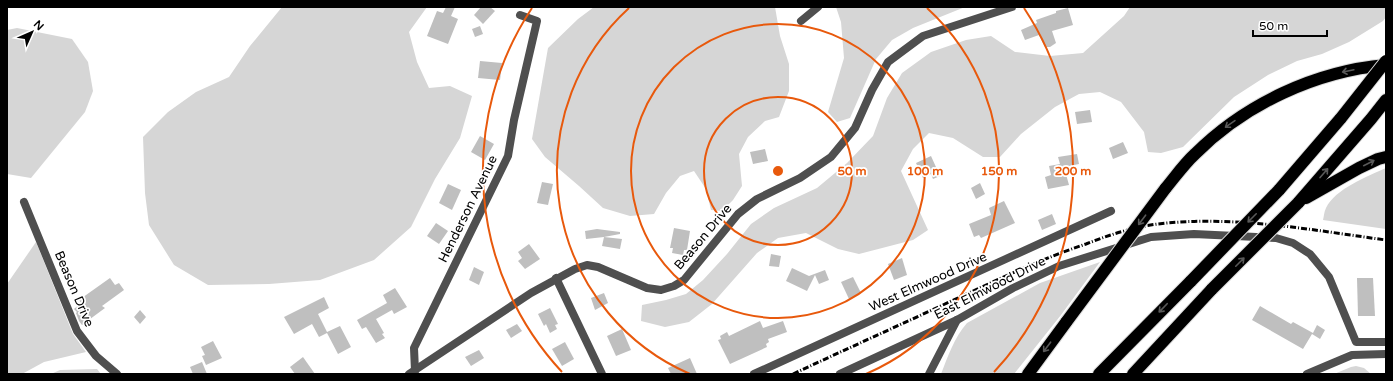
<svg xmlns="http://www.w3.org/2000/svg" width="1393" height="381" font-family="'Varela Round',sans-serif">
<rect width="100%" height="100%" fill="#fff"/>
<!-- green -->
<g fill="#d6d6d6">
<path d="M282,7H427L409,32L417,62L429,88L450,86L472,96L460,138L435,179L411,227L374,260L320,280L269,284L208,285L174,265L149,225L145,193L143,137L168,112L196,92L229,77L250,46Z"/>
<path d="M594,7H775L780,36L789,64V91L779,117L765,121L748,137L739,154L742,186L733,200L722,211L711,210L706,189L694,171L680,176L666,193L654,214L630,216L603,208L579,186L545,157L532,139L548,48L578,19Z"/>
<path d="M836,7H965L913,28L892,40L876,59L850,118L837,122L828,112L844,58L841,22Z"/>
<path d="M1130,7H1386V17L1383,21L1349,42L1322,54L1297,61L1268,75L1234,97L1183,147L1161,153L1148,152L1144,132L1121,102L1100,92L1079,94L1055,107L1021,134L1000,157H983L953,138L929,133L913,149L901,171L928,230L913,240L859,254L838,249L806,233L778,238L757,253L712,304L689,322L665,327L641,321L642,305L666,300L686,294L703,280L727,254L751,224L774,208L817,188L847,163L873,136L887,98L902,73L931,52L966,40L991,36L1015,52L1050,56L1083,53L1124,16Z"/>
<path d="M17,28L72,39L88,62L93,91L85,112L31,178L7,174V30Z"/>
<path d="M1386,168V229L1323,220C1324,216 1324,212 1326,208C1335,189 1368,176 1386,168Z"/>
<path d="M36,242L73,334L86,352L44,362L22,374H7V284Z"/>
<path d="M1100,262L1061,315L1014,374H941C948,356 954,338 967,323L1040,283Z"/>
<path d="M1356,366L1364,368L1371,374H1334L1351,367Z"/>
<path d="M97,369L101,374H51L60,370Z"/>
</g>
<!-- building -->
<g fill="#bfbfbf">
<path d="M446,7H455L451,16L458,19L448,44L427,36L437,11L443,13Z"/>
<path d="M481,7H490L495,11L483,24L474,15Z"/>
<path d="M1068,8L1073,25L1052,31L1056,43L1050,47H1045L1039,35L1025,40L1021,30L1037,23L1036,20L1056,13V11Z"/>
<path d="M480,26L483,34L475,37L472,29Z"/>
<path d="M480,61L502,63L500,80L478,78Z"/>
<path d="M1090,110L1092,122L1077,124L1075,112Z"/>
<path d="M480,136L494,144L485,160L471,152Z"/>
<path d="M1123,142L1128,153L1113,159L1109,148Z"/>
<path d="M765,149L768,161L753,164L750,152Z"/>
<path d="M1077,154L1079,164L1064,167L1069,185L1048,189L1045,177L1051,175L1049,166L1060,164L1058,157Z"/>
<path d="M931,156L940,176L933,179L931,174L923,178L916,163Z"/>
<path d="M542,182L553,184L548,205L537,203Z"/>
<path d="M980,183L985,194L976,199L971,188Z"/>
<path d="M448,184L461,190L452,210L439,203Z"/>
<path d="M1004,201L1015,223L981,238L979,235L974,237L969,224L991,215L989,208Z"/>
<path d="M1052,214L1056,224L1042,230L1038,220Z"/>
<path d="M436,223L448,231L439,244L427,236Z"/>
<path d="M674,228L690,231L687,250H684L683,255L672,253L673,248H670Z"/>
<path d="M597,229L620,232V234L604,237L622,239L620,249L602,246L604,237L586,239L585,231Z"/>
<path d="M529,244L540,259L525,269L518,261L522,258L518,252Z"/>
<path d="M771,254L781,256L779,267L769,266Z"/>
<path d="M902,258L907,275L894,280L888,264Z"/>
<path d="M474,267L484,272L479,285L469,280Z"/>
<path d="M792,268L809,276L825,270L829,280L819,284L815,275L807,291L786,281Z"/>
<path d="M853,277L861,293L849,299L841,282Z"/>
<path d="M110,278L115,285L119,283L124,290L102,306L105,308L82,325L79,321L76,313L77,312L74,309L81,303L79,300Z"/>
<path d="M1357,278H1373L1375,316H1358Z"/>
<path d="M395,288L407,307L394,314L392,310L376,319L384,333L382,334L385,338L376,343L366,327L362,329L357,320L387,303L383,295Z"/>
<path d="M604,293L608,303L595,310L591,298Z"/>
<path d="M324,297L329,308L318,314L327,332L340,326L351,347L338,354L327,333L319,337L312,324L294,334L284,317Z"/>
<path d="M1260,306L1291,324L1293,322L1313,333L1317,325L1325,330L1320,339L1312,334L1303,349L1252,320Z"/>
<path d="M550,308L558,324L555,325L557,329L550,333L546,324L544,326L538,314Z"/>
<path d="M140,310L146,317L140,324L134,317Z"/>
<path d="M760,321L763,328L783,321L787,332L768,339L769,342L766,344L767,347L730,364L718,340L721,339L720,336L727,332L729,336Z"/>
<path d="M517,324L522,331L511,338L506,330Z"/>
<path d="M622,329L631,350L616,356L607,336Z"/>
<path d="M213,341L222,358L206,365L202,356L205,355L201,347Z"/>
<path d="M565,342L574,359L562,366L552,349Z"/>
<path d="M479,350L484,358L471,366L465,357Z"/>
<path d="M303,357L315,374H295L290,367Z"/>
<path d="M690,358L697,374H671L668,368Z"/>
<path d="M202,362L207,374H193L190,367Z"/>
</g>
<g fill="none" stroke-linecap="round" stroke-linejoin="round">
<!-- highway casing -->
<g stroke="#dbdbdb" stroke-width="14">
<g id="highway">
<path d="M1165,189C1175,177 1184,164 1195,154C1245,104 1316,71 1386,65"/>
<path d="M1279,190L1341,118"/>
<path d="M1306,198L1359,168L1378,159L1386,157"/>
<path d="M1298,203L1371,119L1386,100"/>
<path d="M1028,374L1067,321"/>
<path d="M1099,374L1191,281"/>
<path d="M1133,374L1212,289"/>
</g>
</g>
<!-- street -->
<g stroke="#4f4f4f" stroke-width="8">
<path d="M801,21L818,7"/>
<path d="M24,202L77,331L96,356L117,374"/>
<path d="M556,278L602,374"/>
<path d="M415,371L414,348L508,156L514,120L537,21L520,15"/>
<path d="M409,374L531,293L575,269L587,265L598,267L647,288L661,290L674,286L684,280L738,214L757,199L800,178L831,157L855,128L872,90L888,62L923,36L1012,7"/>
<path d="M754,374L1111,211"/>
<path d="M840,374L957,320L1013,288L1059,266L1151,237L1194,234L1276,238L1293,243L1310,254L1329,277L1356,342H1386"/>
<path d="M929,374L957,320"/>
<path d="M1307,374L1352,355L1386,354"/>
</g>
<!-- highway -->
<use href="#highway" stroke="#000" stroke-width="12"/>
<!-- rail -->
<path stroke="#000" stroke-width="3" stroke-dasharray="6 2 1 2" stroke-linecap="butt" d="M793,374C853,346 913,319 973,291C1010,274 1047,257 1086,244C1109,235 1133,227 1158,224C1234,215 1311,230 1386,240"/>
<!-- highway-bridge casing -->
<g stroke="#dbdbdb" stroke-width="14" stroke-linecap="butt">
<g id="highway-bridge">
<path d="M1341,118L1386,61"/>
<path d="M1191,281L1279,190"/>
<path d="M1212,289L1298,203"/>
<path d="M1067,321L1165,189"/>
</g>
</g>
<!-- highway-bridge -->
<use href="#highway-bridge" stroke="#000" stroke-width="12"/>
</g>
<!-- one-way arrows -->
<defs><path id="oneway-shaft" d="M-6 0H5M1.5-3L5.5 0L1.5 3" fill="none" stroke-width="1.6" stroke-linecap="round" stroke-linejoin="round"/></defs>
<g stroke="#595959">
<use href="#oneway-shaft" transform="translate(1348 71) rotate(168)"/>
<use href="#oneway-shaft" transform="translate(1230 124) rotate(145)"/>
<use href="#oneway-shaft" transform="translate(1369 163) rotate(-27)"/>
<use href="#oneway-shaft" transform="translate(1324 173) rotate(-49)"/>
<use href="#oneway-shaft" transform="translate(1252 218) rotate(135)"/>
<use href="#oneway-shaft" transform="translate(1142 220) rotate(127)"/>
<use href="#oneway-shaft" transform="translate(1240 262) rotate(-45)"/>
<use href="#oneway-shaft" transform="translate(1163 308) rotate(134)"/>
<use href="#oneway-shaft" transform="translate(1047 347) rotate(127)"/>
</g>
<!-- distance rings -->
<g fill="none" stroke="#e8590c" stroke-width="2">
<circle cx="778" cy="171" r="74"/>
<circle cx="778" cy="171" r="147"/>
<path d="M690 374A221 221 0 0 1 629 8M927 8A221 221 0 0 1 866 374"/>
<path d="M562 372A295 295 0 0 1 532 8M1024 8A295 295 0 0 1 994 372"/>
</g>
<g text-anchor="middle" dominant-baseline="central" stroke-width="3.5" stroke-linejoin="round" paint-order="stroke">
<!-- street labels -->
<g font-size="13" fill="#000" stroke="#fff">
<text transform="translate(468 209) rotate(-64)">Henderson Avenue</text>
<text transform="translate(703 237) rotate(-50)">Beason Drive</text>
<text transform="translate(928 282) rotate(-24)">West Elmwood Drive</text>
<text transform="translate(990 288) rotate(-27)">East Elmwood Drive</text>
<text transform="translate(74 289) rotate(67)">Beason Drive</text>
</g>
</g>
<circle cx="778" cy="171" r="6" fill="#e8590c" stroke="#fff" stroke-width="2"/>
<g font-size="12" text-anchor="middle" font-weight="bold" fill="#e8590c" stroke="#fff" stroke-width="3.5" stroke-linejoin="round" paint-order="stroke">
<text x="852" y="175">50 m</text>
<text x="925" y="175">100 m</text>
<text x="999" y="175">150 m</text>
<text x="1073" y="175">200 m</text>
</g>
<!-- border -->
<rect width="1393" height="381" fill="none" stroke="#000000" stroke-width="16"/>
<!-- north arrow -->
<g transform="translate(32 32) rotate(45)" stroke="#ffffff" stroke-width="3" paint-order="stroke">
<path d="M0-3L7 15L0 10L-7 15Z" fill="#000000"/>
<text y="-6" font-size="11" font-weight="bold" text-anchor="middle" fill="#000000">N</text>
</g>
<!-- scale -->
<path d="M1253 30v6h74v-6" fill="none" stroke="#000000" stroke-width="2"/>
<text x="1259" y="30" font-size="12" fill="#000000" stroke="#ffffff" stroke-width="3" paint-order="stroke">50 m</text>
</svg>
